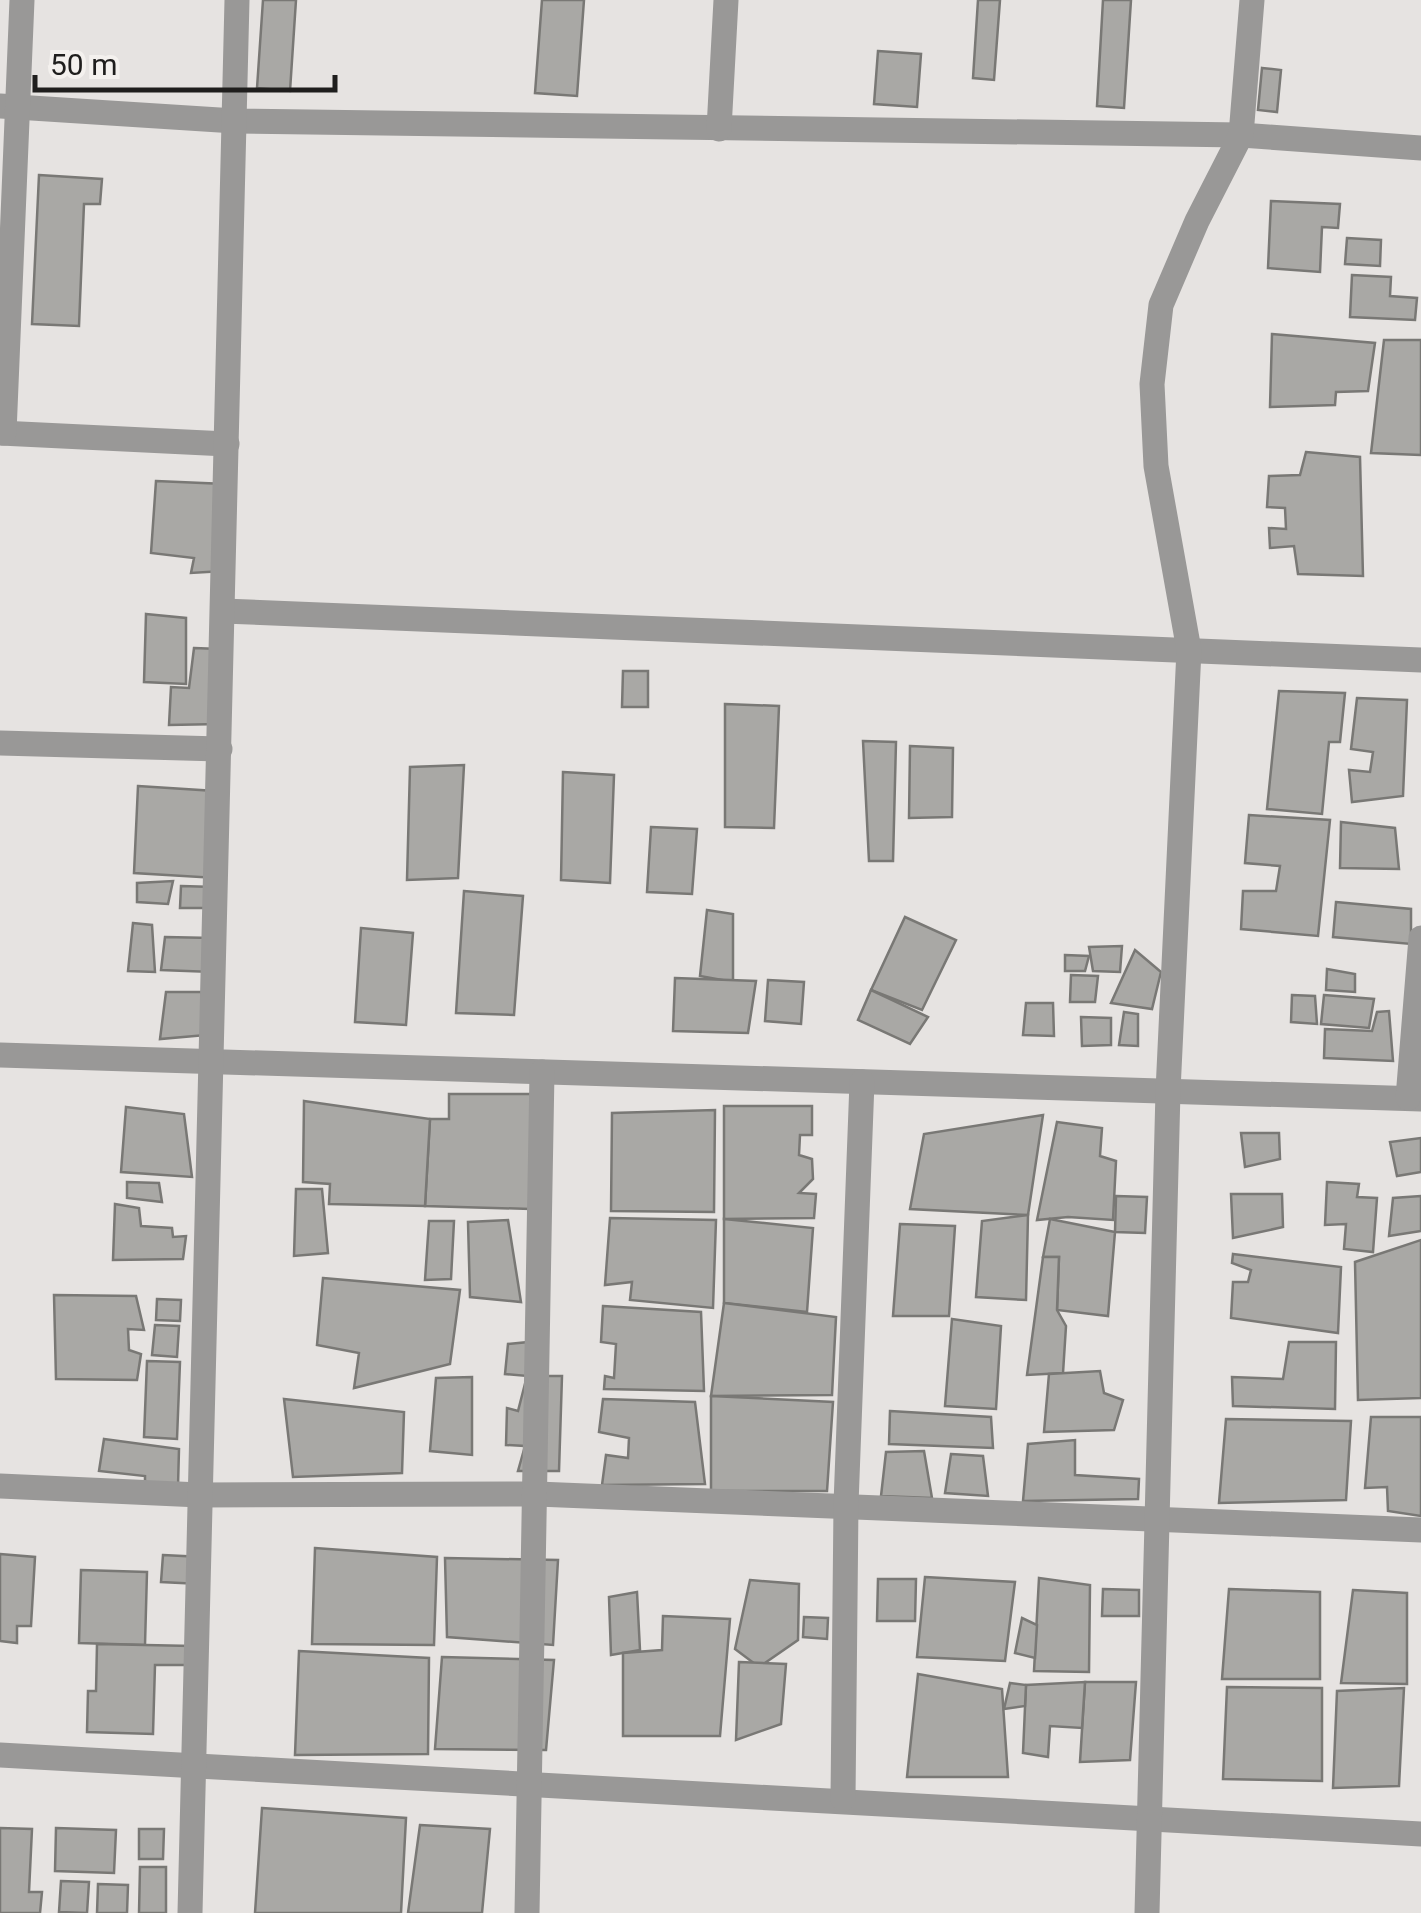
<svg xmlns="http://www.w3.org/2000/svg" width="1421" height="1913" font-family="Roboto,sans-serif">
<rect width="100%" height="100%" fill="#e6e3e1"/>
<!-- building -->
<g fill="#a9a8a5" stroke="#797875" stroke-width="2.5">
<path d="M263,0H296L290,91L257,88Z"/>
<path d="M542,0H584L577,96L535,93Z"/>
<path d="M978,0H1000L994,80L973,78Z"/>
<path d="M1103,0H1131L1124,108L1097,106Z"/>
<path d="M878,51L921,54L917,107L874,104Z"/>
<path d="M1262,68L1281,70L1277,112L1258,110Z"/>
<path d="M39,175L102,179L100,204H84L79,326L32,324Z"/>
<path d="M1271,201L1340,204L1338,228L1322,227L1320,272L1268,268Z"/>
<path d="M1347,238L1381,240L1380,266L1345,264Z"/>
<path d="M1352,275L1391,277L1390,296L1417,298L1415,320L1350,317Z"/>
<path d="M1272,334L1375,343L1368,391L1336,392L1335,405L1270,407Z"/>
<path d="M1384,340H1421V455L1371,453Z"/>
<path d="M1306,452L1360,457L1363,576L1298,574L1294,546L1270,548L1269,528L1286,529L1285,508L1267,507L1269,476L1300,475Z"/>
<path d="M156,481L225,484L223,571L191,573L194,558L151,553Z"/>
<path d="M146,614L186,618V684L144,682Z"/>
<path d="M194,648L219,649L220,724L169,725L171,687L189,688Z"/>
<path d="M623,671H648V707H622Z"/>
<path d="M1279,691L1345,693L1340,742H1329L1322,814L1267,809Z"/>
<path d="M1357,698L1407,700L1403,796L1352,802L1349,770L1370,772L1373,752L1351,749Z"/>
<path d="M725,704L779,706L774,828L725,827Z"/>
<path d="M863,741L896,742L893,861H869Z"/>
<path d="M910,746L953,748L952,817L909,818Z"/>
<path d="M464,765L458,878L407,880L410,767Z"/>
<path d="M563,772L614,775L610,883L561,880Z"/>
<path d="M138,786L215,791L216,878L134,873Z"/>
<path d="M1249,815L1330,820L1318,936L1241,929L1243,891H1276L1280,866L1245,863Z"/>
<path d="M1341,822L1395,828L1399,869L1340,868Z"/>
<path d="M651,827L697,829L692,894L647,892Z"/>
<path d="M173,881L168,904L137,902V883Z"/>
<path d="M181,886L214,887L211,908H180Z"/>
<path d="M464,891L523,896L514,1015L456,1013Z"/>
<path d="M1336,902L1411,909V944L1333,937Z"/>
<path d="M707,910L733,914V982L700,976Z"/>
<path d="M905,917L956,940L922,1010L871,990Z"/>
<path d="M133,923L152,925L155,972L128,971Z"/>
<path d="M361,928L413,933L406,1025L355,1022Z"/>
<path d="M165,937L212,938V972L161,970Z"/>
<path d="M1122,946L1120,972L1093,971L1089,947Z"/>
<path d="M1135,950L1161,972L1152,1009L1111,1003Z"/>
<path d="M1065,955L1089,956L1085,971H1065Z"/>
<path d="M1327,969L1355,974V992L1326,990Z"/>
<path d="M1071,975L1098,976L1095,1002H1070Z"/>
<path d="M675,978L756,981L748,1033L673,1031Z"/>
<path d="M768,980L804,982L801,1024L765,1021Z"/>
<path d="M871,990L928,1017L910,1044L858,1020Z"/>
<path d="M166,992H201L218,1034L160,1039Z"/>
<path d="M1292,995L1315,996L1317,1024L1291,1022Z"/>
<path d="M1324,995L1374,999L1369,1028L1321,1024Z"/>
<path d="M1026,1003H1053L1054,1036L1023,1035Z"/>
<path d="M1389,1011L1393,1061L1324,1058L1325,1029L1372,1031L1377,1012Z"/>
<path d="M1124,1012L1138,1014V1046L1119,1045Z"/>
<path d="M1081,1017L1111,1018V1045L1082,1046Z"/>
<path d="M449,1094H534L530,1209L425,1206L430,1119H449Z"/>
<path d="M304,1101L430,1119L425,1206L329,1204L330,1184L303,1182Z"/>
<path d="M724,1106H812V1135H800L799,1155L812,1159L813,1179L799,1193L816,1194L814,1218L724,1219Z"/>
<path d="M126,1107L184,1114L192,1177L121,1172Z"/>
<path d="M715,1110L714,1212L611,1211L612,1113Z"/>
<path d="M1043,1115L1028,1215L910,1209L924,1134Z"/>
<path d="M1057,1122L1102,1128L1100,1156L1116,1161L1113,1220L1068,1217L1037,1220Z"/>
<path d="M1241,1133H1279L1280,1159L1245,1167Z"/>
<path d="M1421,1138V1172L1397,1176L1390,1142Z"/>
<path d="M127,1182L159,1183L162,1202L127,1198Z"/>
<path d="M1327,1182L1359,1184L1357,1197L1377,1198L1373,1252L1344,1249L1346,1224L1325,1225Z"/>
<path d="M296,1189H322L328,1253L294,1256Z"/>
<path d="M1231,1194H1282L1283,1227L1233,1238Z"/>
<path d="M1116,1196L1147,1197L1145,1233L1115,1232Z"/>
<path d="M1421,1196V1231L1389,1236L1393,1198Z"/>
<path d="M115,1204L139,1208L141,1226L172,1228L173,1237L186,1236L183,1259L113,1260Z"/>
<path d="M1028,1215L1026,1300L976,1297L982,1221Z"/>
<path d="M610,1218L716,1220L713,1308L630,1300L632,1282L605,1285Z"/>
<path d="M724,1219L813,1228L807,1312L724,1303Z"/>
<path d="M1050,1219L1115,1232L1108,1316L1057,1310L1059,1257H1043Z"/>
<path d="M508,1220L521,1302L470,1297L468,1222Z"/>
<path d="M429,1221H454L451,1279L425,1280Z"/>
<path d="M900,1224L955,1226L949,1316H893Z"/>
<path d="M1421,1240V1398L1358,1400L1355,1262Z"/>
<path d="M1233,1254L1341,1267L1338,1333L1231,1318L1233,1282H1248L1251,1270L1232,1263Z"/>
<path d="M1043,1257H1059L1057,1310L1066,1326L1063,1373L1027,1375Z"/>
<path d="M323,1278L460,1290L450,1364L354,1388L359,1353L317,1345Z"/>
<path d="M54,1295L136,1296L144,1330L128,1329L129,1350L141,1354L137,1380L56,1379Z"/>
<path d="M157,1299L181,1300L180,1321L156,1320Z"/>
<path d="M724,1303L836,1317L832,1395L711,1396Z"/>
<path d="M603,1306L701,1312L704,1391L604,1389L605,1376L614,1378L616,1344L601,1342Z"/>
<path d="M952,1319L1001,1326L996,1409L945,1406Z"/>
<path d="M155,1325L179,1326L177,1357L152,1355Z"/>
<path d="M529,1342L527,1376L505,1374L508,1344Z"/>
<path d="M1289,1342H1336L1335,1409L1233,1406L1232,1377L1283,1379Z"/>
<path d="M147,1361L180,1362L177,1439L144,1437Z"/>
<path d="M1100,1371L1104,1393L1123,1400L1114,1430L1044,1432L1049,1374Z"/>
<path d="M527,1376H562L559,1471H518L525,1446L506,1445L507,1408L518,1411Z"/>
<path d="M472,1377V1455L430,1451L436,1378Z"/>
<path d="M711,1396L833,1402L827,1491H711Z"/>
<path d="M284,1399L404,1412L402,1473L293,1477Z"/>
<path d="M603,1399L695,1402L705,1484L602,1485L606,1455L628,1458L629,1438L599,1432Z"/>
<path d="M890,1411L991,1417L993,1448L889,1444Z"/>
<path d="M1371,1417H1421V1516L1388,1511L1387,1487L1365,1488Z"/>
<path d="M1226,1419L1351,1421L1346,1500L1219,1503Z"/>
<path d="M104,1439L179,1449L178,1486L145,1488V1476L99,1471Z"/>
<path d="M1075,1440V1475L1139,1479L1138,1499L1023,1501L1028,1444Z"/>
<path d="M924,1451L932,1498L881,1496L886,1452Z"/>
<path d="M951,1454L983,1456L988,1496L945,1493Z"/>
<path d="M315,1548L437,1557L434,1645L312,1644Z"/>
<path d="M0,1554L35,1557L31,1626H17V1643L0,1641Z"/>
<path d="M163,1555L202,1557L200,1584L161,1582Z"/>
<path d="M445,1558L558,1560L553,1645L447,1637Z"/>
<path d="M81,1570L147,1572L145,1645L79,1643Z"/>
<path d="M925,1577L1015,1582L1005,1661L917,1657Z"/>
<path d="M1039,1578L1090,1585L1089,1672L1034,1671Z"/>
<path d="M878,1579H916L915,1621H877Z"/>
<path d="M750,1580L799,1584L798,1640L759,1667L735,1649Z"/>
<path d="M1103,1589L1139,1590V1616H1102Z"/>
<path d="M1229,1589L1320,1592V1679H1222Z"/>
<path d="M1353,1590L1407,1593V1684L1341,1683Z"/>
<path d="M637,1592L640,1650L611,1655L609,1597Z"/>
<path d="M663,1616L730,1619L720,1736H623V1653L662,1650Z"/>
<path d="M804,1617L828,1618L827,1639L803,1637Z"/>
<path d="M1022,1618L1037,1625L1035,1658L1015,1653Z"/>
<path d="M97,1644L192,1646V1665H155L153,1734L87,1732L88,1691H96Z"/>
<path d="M299,1651L429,1658L428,1754L295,1755Z"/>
<path d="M442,1657L554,1660L546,1750L435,1749Z"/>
<path d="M739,1662L786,1664L781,1724L736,1740Z"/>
<path d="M918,1674L1002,1689L1008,1777H907Z"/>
<path d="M1085,1682H1136L1130,1760L1080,1762Z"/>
<path d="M1085,1682L1082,1728L1050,1726L1048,1757L1023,1753L1026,1685Z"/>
<path d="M1010,1683L1026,1685L1025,1706L1004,1709Z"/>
<path d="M1227,1687L1322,1688V1781L1223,1779Z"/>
<path d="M1404,1688L1399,1786L1333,1788L1337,1691Z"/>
<path d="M262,1808L406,1818L401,1913H255Z"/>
<path d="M420,1825L490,1829L482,1913H408Z"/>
<path d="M0,1828L32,1829L29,1892H42L40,1913H0Z"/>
<path d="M56,1828L116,1830L114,1873L55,1871Z"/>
<path d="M139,1829H164L163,1859H139Z"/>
<path d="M140,1867H166V1913H139Z"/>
<path d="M61,1881L89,1882L87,1913L59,1912Z"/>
<path d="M98,1884L128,1885L127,1913H97Z"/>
</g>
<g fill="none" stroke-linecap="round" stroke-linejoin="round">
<!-- street -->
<g stroke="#999897" stroke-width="25">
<path d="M0,106L235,121L1241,135L1421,148"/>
<path d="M719,129L726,0"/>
<path d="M0,433L227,444"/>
<path d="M4,433L22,0"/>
<path d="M223,611L1421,660"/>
<path d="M0,743L220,749"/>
<path d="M0,1055L1421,1099"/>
<path d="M1408,1098L1421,938"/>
<path d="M0,1486L200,1495L537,1494L1421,1530"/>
<path d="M0,1755L1421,1834"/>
<path d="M843,1799L846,1504L862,1082"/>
<path d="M190,1913L237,0"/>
<path d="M527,1913L542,1072"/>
<path d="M1147,1913L1168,1091L1189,650L1156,466L1152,384L1161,305L1197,221L1241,135L1252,0"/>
</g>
</g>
<!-- scale -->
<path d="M35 75v15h300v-15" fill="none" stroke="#1f1e1d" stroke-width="5"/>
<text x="50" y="75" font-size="30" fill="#1f1e1d" stroke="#f4f1ee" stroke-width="8" paint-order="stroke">50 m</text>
</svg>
